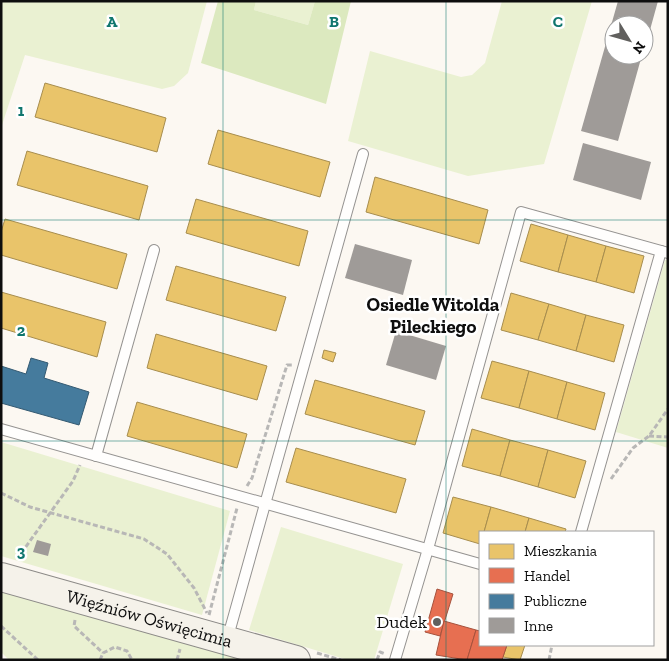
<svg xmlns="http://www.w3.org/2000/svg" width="669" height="661" font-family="'Zilla Slab',serif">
<rect width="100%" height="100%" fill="#fcf8f2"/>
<!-- green -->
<g fill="#eaf1d2">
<path d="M1,1H207L188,73L174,86L162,89L25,55L1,128Z"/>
<path d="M256,1H315L308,25L254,10Z"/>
<path d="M502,1H592L544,164L468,176L348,141L370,51L461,77L472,75L485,63Z"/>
<path d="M665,260H668V448L616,432Z"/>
<path d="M1,442L230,511L202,615L1,556Z"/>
<path d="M281,527L403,564L374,660H348L249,630Z"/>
<path d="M1,586L247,660H9L1,652Z"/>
</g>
<!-- forest -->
<path fill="#dce9bf" d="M218,1H256L254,10L308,25L315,1H351L326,104L201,63Z"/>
<!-- homes -->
<g fill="#e9c46a" stroke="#a78d4e">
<path d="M45,83L166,118L157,152L35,117Z"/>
<path d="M218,130L330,162L320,197L208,164Z"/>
<path d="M27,151L148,186L139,220L17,185Z"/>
<path d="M375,177L488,210L479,244L366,212Z"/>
<path d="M196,199L308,231L299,266L186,233Z"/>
<path d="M5,219L127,254L117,289L1,255V232Z"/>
<path d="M531,224L568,235L558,272L520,261Z"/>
<path d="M568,235L606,246L596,282L558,272Z"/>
<path d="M606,246L644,256L634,293L596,282Z"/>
<path d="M176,266L286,297L276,331L166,300Z"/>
<path d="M1,292L106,322L97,357L1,328Z"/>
<path d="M511,293L549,304L538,340L501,330Z"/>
<path d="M549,304L586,315L576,351L538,340Z"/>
<path d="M586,315L624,325L614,362L576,351Z"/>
<path d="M156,334L267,366L257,400L147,368Z"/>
<path d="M324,350L336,353L333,362L322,358Z"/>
<path d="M492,361L529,371L519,408L481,398Z"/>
<path d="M529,371L567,382L557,419L519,408Z"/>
<path d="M315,380L425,411L415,445L305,414Z"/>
<path d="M567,382L605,393L595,430L557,419Z"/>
<path d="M137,402L247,434L237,468L127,436Z"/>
<path d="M472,429L510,440L500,476L462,466Z"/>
<path d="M510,440L548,450L538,487L500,476Z"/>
<path d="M296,448L406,479L396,513L286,482Z"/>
<path d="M548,450L586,461L575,498L538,487Z"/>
<path d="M453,497L491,507L484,532H480V544L443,533Z"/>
<path d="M491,507L529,518L525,532H484Z"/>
<path d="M529,518L566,529L565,532H525Z"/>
<path d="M507,645H525L520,660L503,657Z"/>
</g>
<!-- shops -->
<g fill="#e76f51" stroke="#a6523d">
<path d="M437,589L453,594L440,636L425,632Z"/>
<path d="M444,621L476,630L467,660L436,655Z"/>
<path d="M476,630L480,631V645H507L502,660H467Z"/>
</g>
<!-- public -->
<path fill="#457b9d" stroke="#345a72" d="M31,358L48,363L44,378L89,392L79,425L1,403V366L26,374Z"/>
<!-- building -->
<g fill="#9f9b98">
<path d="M618,1H658L645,48L644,25H614V55H642L618,141L581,131Z"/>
<path d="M583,143L651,162L641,200L573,180Z"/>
<path d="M355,244L412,260L403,295L345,278Z"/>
<path d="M396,331L446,346L436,380L386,365Z"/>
<path d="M37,540L51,544L48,556L33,552Z"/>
</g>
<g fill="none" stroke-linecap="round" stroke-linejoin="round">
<!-- lane casing -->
<g stroke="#959391" stroke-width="12">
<g id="lane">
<path d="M1,429L480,564"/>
<path d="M96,456L154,250"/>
<path d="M581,532L661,251"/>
<path d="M227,640L363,154"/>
<path d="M395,660L428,549L521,212L668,253"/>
</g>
</g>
<!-- secondary casing -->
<g stroke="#8c8a87" stroke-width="30">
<g id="secondary">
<path id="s1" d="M1,577L296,660"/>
</g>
</g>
<!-- path -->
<g stroke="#b8b7b6" stroke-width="3" stroke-dasharray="5 2.5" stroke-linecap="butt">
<path d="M649,436L668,437"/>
<path d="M611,479L633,448L649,436L668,409"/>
<path d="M247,486L252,478L287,365H292"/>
<path d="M1,493L30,507L144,539L167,554L194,588L207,613"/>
<path d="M17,559L73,481L80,465"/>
<path d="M209,615L237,508"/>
<path d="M75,620L74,626L103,653"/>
<path d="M1,626L38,660"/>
<path d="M317,653L341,660"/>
<path d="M100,660L103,653L115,647L127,651L132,660"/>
<path d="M177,660L180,649"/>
<path d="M377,660L380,652L385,654"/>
<path d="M549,660L552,645"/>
</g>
<!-- lane -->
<use href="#lane" stroke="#fffefd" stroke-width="10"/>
<!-- secondary -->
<use href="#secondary" stroke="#f5f2ea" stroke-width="28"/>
</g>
<!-- grid -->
<path fill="none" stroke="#0f766e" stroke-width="1" stroke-opacity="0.55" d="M223,1V660M446,1V660M1,220H668M1,441H668"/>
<!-- markers -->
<circle fill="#61605e" stroke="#fff" stroke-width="2" cx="437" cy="622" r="5"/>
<g text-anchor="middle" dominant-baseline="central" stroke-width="5" stroke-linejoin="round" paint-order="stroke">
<!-- street labels -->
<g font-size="18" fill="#0e0e0e" stroke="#fff">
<text stroke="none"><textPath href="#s1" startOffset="154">Więźniów Oświęcimia</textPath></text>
</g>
<!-- poi labels -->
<g font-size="18" fill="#0e0e0e" stroke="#fff" text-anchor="end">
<text x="427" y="622">Dudek</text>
</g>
<!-- neighbourhood labels -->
<g font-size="19" font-weight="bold" fill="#0e0e0e" stroke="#fff">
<text x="433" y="304">Osiedle Witolda<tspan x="433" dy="22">Pileckiego</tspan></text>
</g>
</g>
<g font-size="16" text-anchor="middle" font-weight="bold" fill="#0f766e" stroke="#fff" stroke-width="5" stroke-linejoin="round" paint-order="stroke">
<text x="112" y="27">A</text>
<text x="334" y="27">B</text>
<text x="558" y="27">C</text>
<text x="21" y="116">1</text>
<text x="21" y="336">2</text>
<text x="21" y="557">3</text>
</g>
<!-- border -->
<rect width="669" height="661" fill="none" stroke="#0e0e0e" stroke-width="5"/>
<!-- legend -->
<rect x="479" y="531" width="175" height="115" fill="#ffffff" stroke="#9f9f9f"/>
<rect x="489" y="544" width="25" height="15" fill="#e9c46a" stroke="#9f9f9f"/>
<text x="524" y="556" font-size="15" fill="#0e0e0e">Mieszkania</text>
<rect x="489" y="568" width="25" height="15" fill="#e76f51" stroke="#9f9f9f"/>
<text x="524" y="581" font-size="15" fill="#0e0e0e">Handel</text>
<rect x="489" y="594" width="25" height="15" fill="#457b9d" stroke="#9f9f9f"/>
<text x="524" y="606" font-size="15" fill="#0e0e0e">Publiczne</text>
<rect x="489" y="618" width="25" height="15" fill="#9f9b98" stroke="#9f9f9f"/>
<text x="524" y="631" font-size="15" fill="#0e0e0e">Inne</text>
<!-- north arrow -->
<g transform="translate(629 40) rotate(127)"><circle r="24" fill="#ffffff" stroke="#9f9f9f"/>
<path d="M0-4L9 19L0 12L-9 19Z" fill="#61605e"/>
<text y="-8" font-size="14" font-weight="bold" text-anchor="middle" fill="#0e0e0e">N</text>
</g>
</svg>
